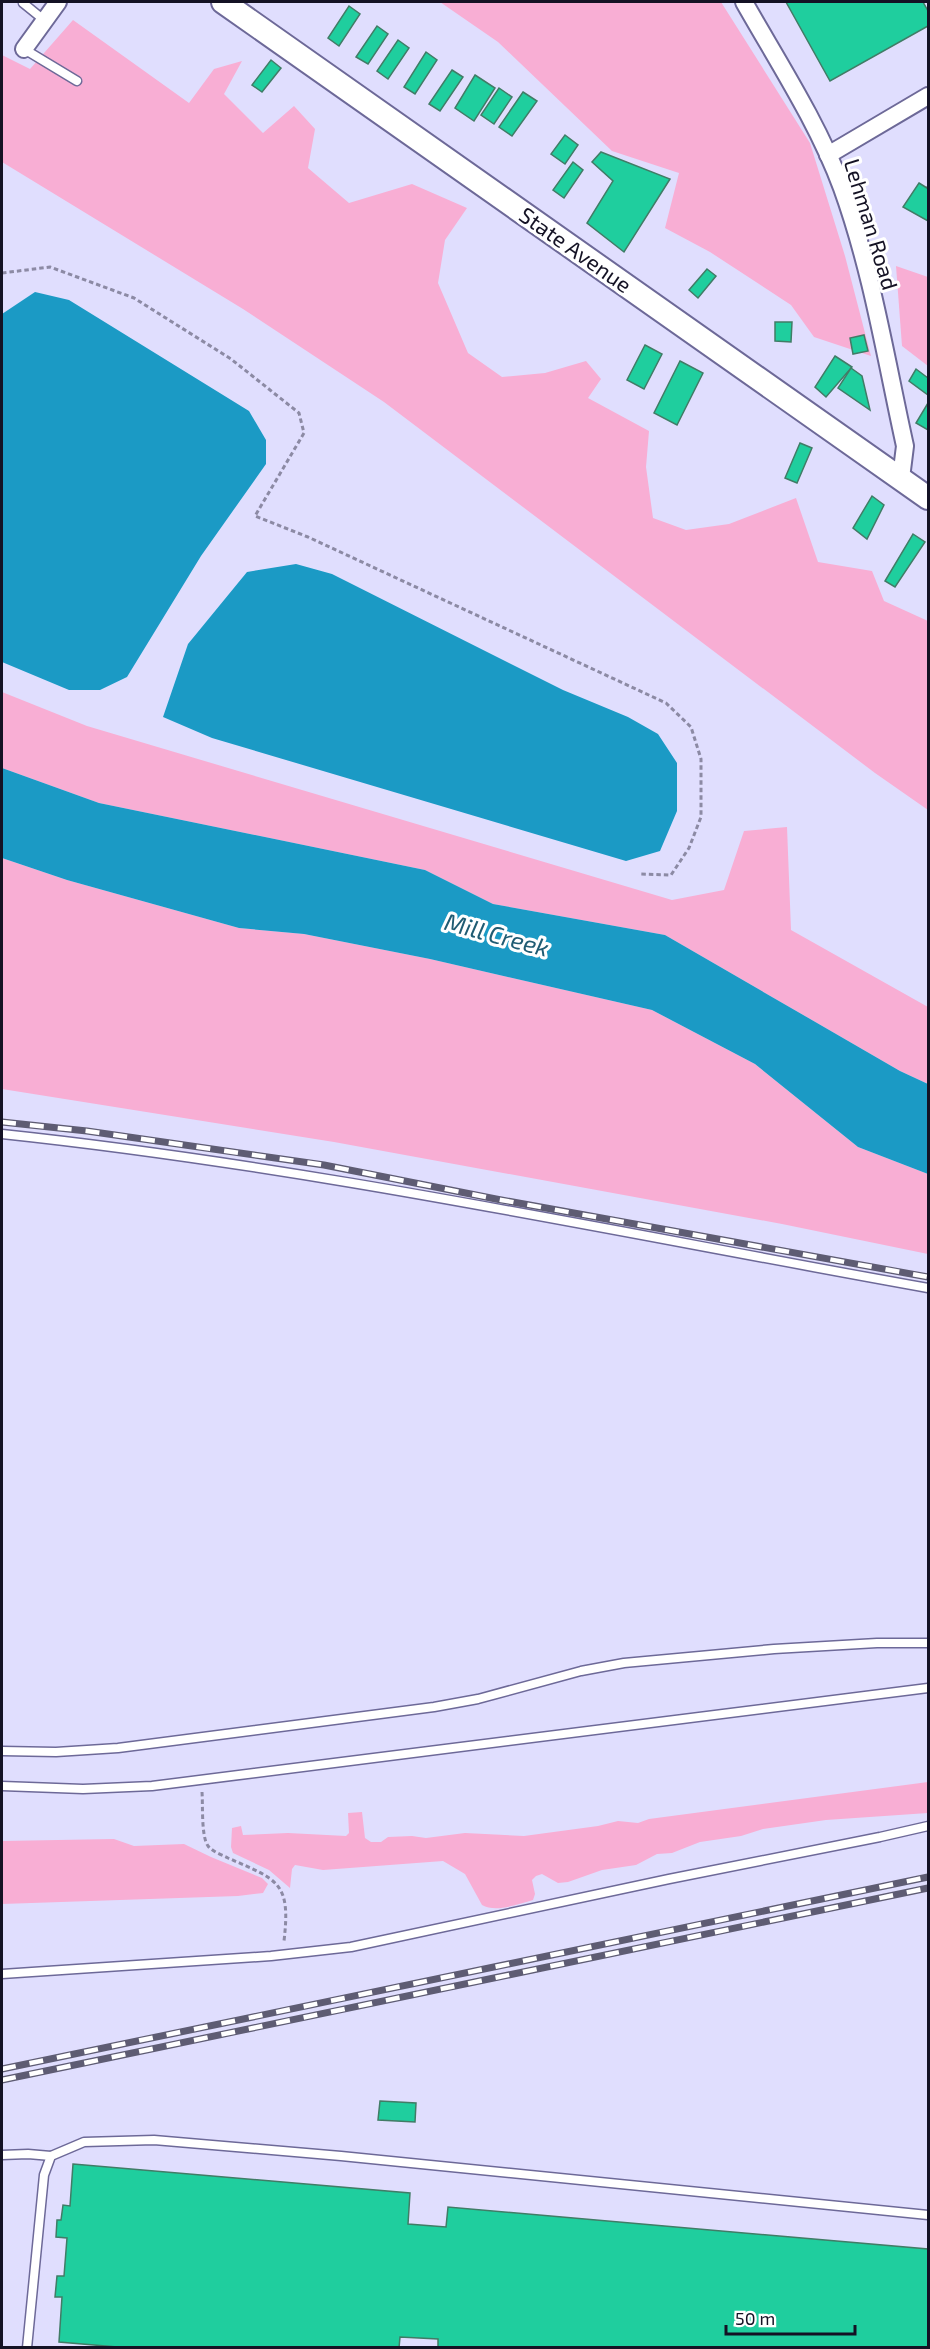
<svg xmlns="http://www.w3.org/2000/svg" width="930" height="2349" font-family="'Exo 2',sans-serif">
<rect width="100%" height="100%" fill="#e0defe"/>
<!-- green -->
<g fill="#f8aed4">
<path d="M440,2H721L810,143L845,256L871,356L814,337L791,305L710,252L665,228L679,173L612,151L498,42Z"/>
<path d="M73,20L189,103L214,69L242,61L224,94L263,133L294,106L315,129L308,168L349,203L412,184L467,208L445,240L438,283L468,353L502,377L545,373L586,361L601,379L588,398L649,431L646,467L653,518L686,530L729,524L796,498L818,562L872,571L884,601L928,621V810L875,773L384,402L243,309L2,162V55L30,69Z"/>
<path d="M896,266L928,277V366L902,346Z"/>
<path d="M2,692L87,726L672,900L724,890L744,831L787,827L791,930L928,1007V1084L900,1071L665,935L493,904L425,870L99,803L2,768Z"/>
<path d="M2,858L67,880L239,928L304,934L430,959L652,1010L755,1064L858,1147L928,1174V1254L782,1224L334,1142L2,1089Z"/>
<path d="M928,1782V1813L826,1820L763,1829L741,1836L700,1842L672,1853L657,1854L636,1865L602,1870L568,1882L558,1883L542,1874L536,1876L532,1880L535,1894L533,1900C518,1904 496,1913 482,1905L465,1874L443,1861L323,1870L295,1865L292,1869L290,1888L269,1870L233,1853L231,1847L232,1828L241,1826L243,1835L288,1833L346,1836L349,1833L348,1813L362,1812L365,1838L371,1842H381L388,1837L412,1836L426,1838L465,1833L524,1836L598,1826L618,1821L638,1823L649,1819Z"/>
<path d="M114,1839L134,1846L184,1844L211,1857L262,1878L268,1884L263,1893L238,1896L2,1904V1841Z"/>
</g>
<!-- water -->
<g fill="#1b9ac5">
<path d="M35,292L69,300L249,411L266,440V464L201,556L127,677L100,690H69L2,662V314Z"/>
<path d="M296,564L332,574L563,690L628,717L658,734L677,763V811L660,851L626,861L212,738L163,717L188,644L247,572Z"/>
<path d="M2,768L99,803L425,870L493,904L665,935L900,1071L928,1084V1174L858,1147L755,1064L652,1010L430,959L304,934L239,928L67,880L2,858Z"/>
</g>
<!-- building -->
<g fill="#1fce9e" stroke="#417c66" stroke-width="1.5">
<path d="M786,2H923L928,11V26L830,81Z"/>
<path d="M349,6L360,14L339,46L328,38Z"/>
<path d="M377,26L388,34L368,64L356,57Z"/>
<path d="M398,40L409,48L388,79L377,71Z"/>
<path d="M426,52L437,60L415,94L404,87Z"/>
<path d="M271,60L281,68L262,92L252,85Z"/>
<path d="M452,70L463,77L440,111L429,104Z"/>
<path d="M475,75L495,88L474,121L455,108Z"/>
<path d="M499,88L512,97L494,124L481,115Z"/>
<path d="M523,92L537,101L512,136L499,127Z"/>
<path d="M565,135L578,145L565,164L551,154Z"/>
<path d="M601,152L670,179L624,252L587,223L613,181L592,162Z"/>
<path d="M573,162L583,170L564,198L553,190Z"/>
<path d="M919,183L927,188L928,185V221L903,207Z"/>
<path d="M707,269L716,276L698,298L689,290Z"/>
<path d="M775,322H792L791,342L775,341Z"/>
<path d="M864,335L868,351L853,354L850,338Z"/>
<path d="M645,345L662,354L644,389L627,380Z"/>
<path d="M835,356L852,367L826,397L815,387Z"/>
<path d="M680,361L703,373L677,425L654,413Z"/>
<path d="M851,368L862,376L870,410L838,388Z"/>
<path d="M916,369L928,378V395L909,381Z"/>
<path d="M928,403V430L916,423Z"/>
<path d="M800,443L812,448L797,483L785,478Z"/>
<path d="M872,496L884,505L867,539L853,528Z"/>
<path d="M913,534L925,542L895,587L885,581Z"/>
<path d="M380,2101L416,2103L415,2122L378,2120Z"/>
<path d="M73,2164L410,2193L408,2224L446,2227L448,2207L928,2249V2348H438V2339L400,2337L399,2348H129L59,2342L62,2297H55L57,2276H64L67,2238L56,2237L57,2220H61L63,2205L70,2206Z"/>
</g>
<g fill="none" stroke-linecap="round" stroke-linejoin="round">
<!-- lane casing -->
<g stroke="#6d6998" stroke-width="11">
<g id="lane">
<path d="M24,2L23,3L44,20"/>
<path d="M24,49L77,81"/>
<path d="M2,1134C313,1167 620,1233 928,1288"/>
<path d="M2,1751L56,1752L118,1748L434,1707L478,1699L581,1671L624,1663L774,1649L877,1643H928"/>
<path d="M2,1786L83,1789L152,1786L928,1688"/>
<path d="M2,1974L271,1956L351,1947L669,1879L880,1837L928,1826"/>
<path d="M2,2155L28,2154L51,2156"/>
<path d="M27,2348L44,2175L51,2156L84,2142L154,2140L341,2156L928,2215"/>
</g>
</g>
<!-- street casing -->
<g stroke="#6d6998" stroke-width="20">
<g id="street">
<path d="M744,2C778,62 818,123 842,188C872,271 886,360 905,446L901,478"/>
<path d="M24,49L58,2"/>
<path d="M828,155L928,96"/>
</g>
</g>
<!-- secondary casing -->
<g stroke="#6d6998" stroke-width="26">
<path id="secondary" d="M223,2L928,498"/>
</g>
<!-- path -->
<g stroke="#8c8aa4" stroke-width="3" stroke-dasharray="4.5 3" stroke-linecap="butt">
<path d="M2,273L50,267L134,298L231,359L299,413L304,433L255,516L308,537L666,703L691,727L701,759V817L689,848L671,875L640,874"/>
<path d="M202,1792C203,1805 201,1836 208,1846C213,1852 222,1855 228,1858C278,1880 291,1882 284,1941"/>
</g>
<!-- lane -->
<use href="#lane" stroke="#fff" stroke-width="8"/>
<!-- street -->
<use href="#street" stroke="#fff" stroke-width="16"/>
<!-- secondary -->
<use href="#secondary" stroke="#fff" stroke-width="22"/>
<!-- rail casing -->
<g stroke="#5e5c73" stroke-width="7">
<g id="rail">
<path d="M2,1122L87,1131L324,1165L496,1199L928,1277"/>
<path d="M2,2069L928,1877"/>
<path d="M2,2080L928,1888"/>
</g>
</g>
<!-- rail -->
<use href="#rail" stroke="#fff" stroke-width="4.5" stroke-dasharray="14" stroke-linecap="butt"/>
</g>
<g text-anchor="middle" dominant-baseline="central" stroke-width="6" stroke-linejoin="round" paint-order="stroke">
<!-- street labels -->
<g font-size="22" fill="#141224" stroke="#fff">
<text transform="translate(872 224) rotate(73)">Lehman Road</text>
<text transform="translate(576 249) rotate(35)">State Avenue</text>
</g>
<!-- water labels -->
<g font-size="24" font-style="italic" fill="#205c73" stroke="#fff">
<text transform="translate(497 934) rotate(15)">Mill Creek</text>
</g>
</g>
<!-- border -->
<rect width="930" height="2349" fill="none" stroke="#141224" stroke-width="6"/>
<!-- scale -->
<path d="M726 2325v9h129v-9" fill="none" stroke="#141224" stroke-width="3"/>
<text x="735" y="2325" font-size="18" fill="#141224" stroke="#ffffff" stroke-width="4.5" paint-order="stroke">50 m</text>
</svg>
